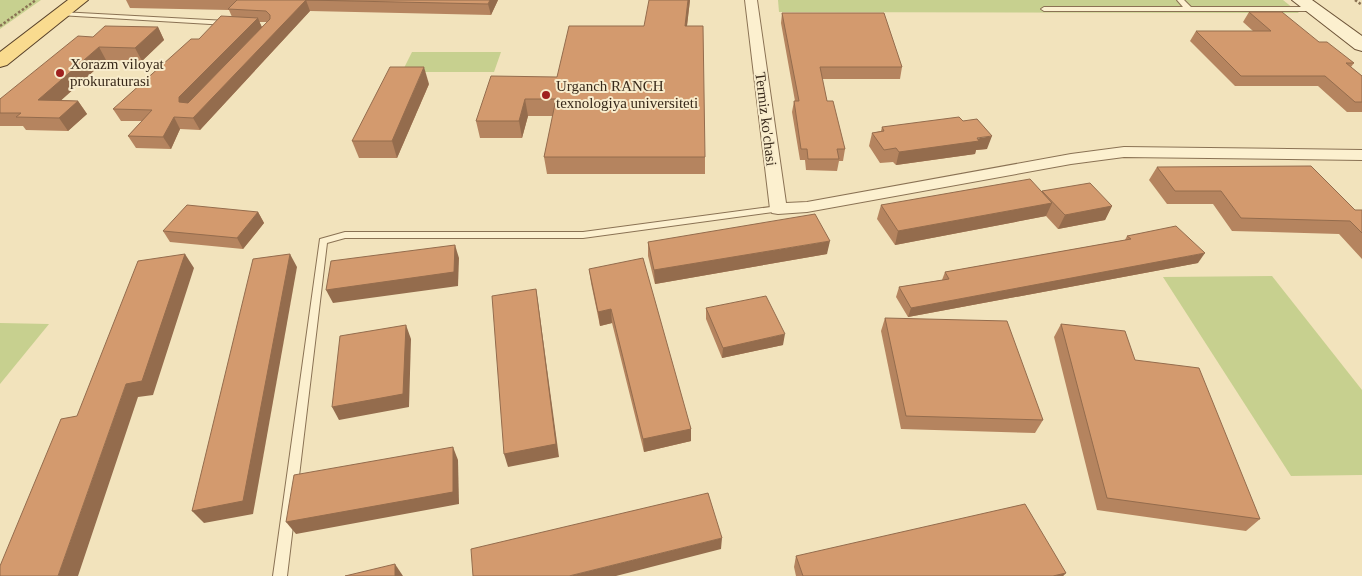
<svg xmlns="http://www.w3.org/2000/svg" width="1362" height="576" font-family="'Times New Roman',serif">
<rect width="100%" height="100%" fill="#f2e3bc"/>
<!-- green -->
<g fill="#c7d08f">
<path d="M0,0H41L0,29Z"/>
<path d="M778,0H1283L1299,13L779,12Z"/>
<path d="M412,52H501L494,72H402Z"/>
<path d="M1272,276L1362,390V475L1291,476L1163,277Z"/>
<path d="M0,323L49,324L0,384Z"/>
</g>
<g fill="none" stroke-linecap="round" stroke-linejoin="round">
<!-- service casing -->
<g stroke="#8a7254" stroke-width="2">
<g id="service">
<path d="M1177,0H1184L1191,7H1313L1316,9L1313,11H1044L1041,9L1044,7H1183Z"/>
<path d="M61,12L227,21L230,23L227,25L59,15L58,14Z"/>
<path d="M778,206L782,209L781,211L583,238H345L327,243L287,576H273L320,239L345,232H583Z"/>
</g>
</g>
<!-- minor casing -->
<g stroke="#8a7254" stroke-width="2">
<path id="minor" d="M745,0H757L786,203L807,202L1071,154L1124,147L1362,150V160L1124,157L1071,164L807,212L778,214L772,213L770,209Z"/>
</g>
<!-- secondary casing -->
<g stroke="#6c5337" stroke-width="2">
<path id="secondary" d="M1292,0H1312L1362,36V51L1355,49Z"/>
</g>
<!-- primary casing -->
<g stroke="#574029" stroke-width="2">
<path id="primary" d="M68,0H88L7,65L0,67V52Z"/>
</g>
<!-- path -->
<g stroke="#8a7254" stroke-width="2.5" stroke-dasharray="2.5 2" stroke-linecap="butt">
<path d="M1355,0L1362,5"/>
<path d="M0,26L36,0"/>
</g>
<!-- service -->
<use href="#service" fill="#fcf0cf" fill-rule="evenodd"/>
<!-- minor -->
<use href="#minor" fill="#fcf0cf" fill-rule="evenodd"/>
<!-- secondary -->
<use href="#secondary" fill="#fcf0cf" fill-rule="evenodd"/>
<!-- primary -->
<use href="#primary" fill="#f9db8f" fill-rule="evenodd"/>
</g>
<!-- wall -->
<g fill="#b5845f" fill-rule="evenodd">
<path d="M126,0H498L491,15L310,11L200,130L180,129L171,149L136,148L128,136L142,121H121L113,109L232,17L229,10L130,8ZM259,22H267L262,27Z"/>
<path d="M690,0L687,26L705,157V174H547L544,157L553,116H528L522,138H480L476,121L557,77Z"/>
<path d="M1249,12L1319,42L1354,63L1351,67L1362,76V112H1347L1318,86H1235L1190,41L1196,31H1253L1243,22Z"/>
<path d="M782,13L902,67L900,79H822L827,101L845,149L843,161H839L837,171L806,170L805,160H800L792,112L794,101H795L781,23Z"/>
<path d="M158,27L164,40L142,61L106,60L61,100L78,101L87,114L68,131L26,130L23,126H0V99L93,37Z"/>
<path d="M429,84L397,158H359L352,141Z"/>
<path d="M882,127L987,149L976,150L975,154L896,165L893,162L880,163L869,146L872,133L881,131Z"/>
<path d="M1157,167L1355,210H1362V259L1339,234L1232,231L1213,204H1167L1149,180Z"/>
<path d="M1042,191L1112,206L1105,220L1058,229L1046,216L895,245L877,219L881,205Z"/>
<path d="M258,212L264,223L243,249L170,242L163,231Z"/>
<path d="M1127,236L1198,263L908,317L896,297L899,287L942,280L945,272L1125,240Z"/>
<path d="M648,242L827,254L655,284L648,256Z"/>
<path d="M589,269L691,429V441L644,452L612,323L600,326L591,283Z"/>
<path d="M706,308L783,345L722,358L706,319Z"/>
<path d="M885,318L1043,420L1035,433L901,429L881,331Z"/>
<path d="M1061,324L1260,519L1246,531L1097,510L1054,337Z"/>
<path d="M796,556L1066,573L1063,576H796L794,567Z"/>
</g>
<!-- shaded-wall -->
<g fill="#946c4d">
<path d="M306,0L310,11L200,130L193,118Z"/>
<path d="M490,0H498L491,15L488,4Z"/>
<path d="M688,0H690L685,42V26Z"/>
<path d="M258,18L263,30L186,109L179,102V97Z"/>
<path d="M158,27L164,40L142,61L135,48Z"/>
<path d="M99,47L106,60L47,113L38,100Z"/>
<path d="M424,67L429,84L397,158L392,141Z"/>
<path d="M525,99L528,116L522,138L519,121Z"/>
<path d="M78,101L87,114L68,131L59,118Z"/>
<path d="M174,117L180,129L171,149L163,137Z"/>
<path d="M992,136L987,149L976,150L975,154L896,165L899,152Z"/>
<path d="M1052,203L1046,216L895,245L898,231Z"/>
<path d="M1112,206L1105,220L1058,229L1065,215Z"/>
<path d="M258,212L264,223L243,249L237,238Z"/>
<path d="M830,241L827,254L655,284L654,270Z"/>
<path d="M455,245L459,258L458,286L333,303L326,290Z"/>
<path d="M1205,253L1198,263L908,317L911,308Z"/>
<path d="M185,254L194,268L153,395L138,397L78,576H58L126,384Z"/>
<path d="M290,254L297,267L253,514L204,523L192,511Z"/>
<path d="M536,289L538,302L559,457L508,467L504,454Z"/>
<path d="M611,309L612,323L600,326L598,312Z"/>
<path d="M406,325L411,339L409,407L339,420L332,407Z"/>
<path d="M785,334L783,345L722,358L723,348Z"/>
<path d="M691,429V441L644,452L643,439Z"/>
<path d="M453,447L458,460L459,504L296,534L286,522Z"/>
<path d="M722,538L721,549L616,576H569Z"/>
<path d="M395,564L403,576H395Z"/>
<path d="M1066,573L1063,576H1053Z"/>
</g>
<!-- building -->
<g fill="#d39a6e" stroke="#946c4d">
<path d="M237,0H490L488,4L306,0L193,118L174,117L163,137L128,136L152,110L113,109L191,39H199L221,16L258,18L179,97V102L188,103L270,19V15L266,11L228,9Z"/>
<path d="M649,0H688L685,26H703L705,157H544L556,99H525L519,121H476L491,76L557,77L569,26H644Z"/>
<path d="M1249,12H1282L1319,42H1327L1354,63H1346L1362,76V102H1355L1325,76H1241L1196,31H1271Z"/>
<path d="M782,13H884L902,67H820L827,101H833L845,149H837L839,159H808L807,149H801L794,101H799Z"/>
<path d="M105,26L158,27L135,48L99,47L38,100L78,101L59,118L16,117L21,113H0V99L78,36L93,37Z"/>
<path d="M390,67H424L392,141H352Z"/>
<path d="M959,117L963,121L977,119L992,136L977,138L979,141L899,152L896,148L884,150L872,133L884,131L882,127Z"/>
<path d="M1311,166L1355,210H1362V233L1350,221L1241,218L1221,191H1175L1157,167Z"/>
<path d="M1030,179L1052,203L898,231L881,205Z"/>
<path d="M1090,183L1112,206L1065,215L1042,191Z"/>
<path d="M187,205L258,212L237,238L163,231Z"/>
<path d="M815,214L830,241L654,270L648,242Z"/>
<path d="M1176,226L1205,253L911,308L899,287L949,279L945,272L1131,239L1127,236Z"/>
<path d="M455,245L454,272L326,290L331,261Z"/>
<path d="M185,254L142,381L126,384L58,576H0V566L61,419L77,416L138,261Z"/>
<path d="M290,254L243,501L192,511L253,259Z"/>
<path d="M643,258L691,429L643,439L611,309L598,312L589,269Z"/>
<path d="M536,289L556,444L504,454L492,296Z"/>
<path d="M766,296L785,334L723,348L706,308Z"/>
<path d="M885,318L1007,321L1043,420L906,416Z"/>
<path d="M1061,324L1125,331L1135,360L1199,368L1260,519L1107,498Z"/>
<path d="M406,325L403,394L332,407L340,336Z"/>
<path d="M453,447V492L286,522L294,475Z"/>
<path d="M708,493L722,538L569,576H473L471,549Z"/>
<path d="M1025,504L1066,573L1053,576H803L796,556Z"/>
<path d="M395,564V576H345Z"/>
</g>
<!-- markers -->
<g fill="#9f211f" stroke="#f8eccc" stroke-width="2">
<circle cx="60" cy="73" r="5"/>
<circle cx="546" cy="95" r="5"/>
</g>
<g text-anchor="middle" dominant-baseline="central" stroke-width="4" stroke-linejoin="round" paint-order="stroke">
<!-- far-poi labels -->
<g font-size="15" fill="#38291a" stroke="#f8eccc" text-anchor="start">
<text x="70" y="64">Xorazm viloyat<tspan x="70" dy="17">prokuraturasi</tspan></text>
<text x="556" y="86">Urganch RANCH<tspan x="556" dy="17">texnologiya universiteti</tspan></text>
</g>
<!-- far-street labels -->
<g font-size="15" fill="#38291a" stroke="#f8eccc">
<text transform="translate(766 119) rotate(83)">Termiz ko'chasi</text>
</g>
</g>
</svg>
